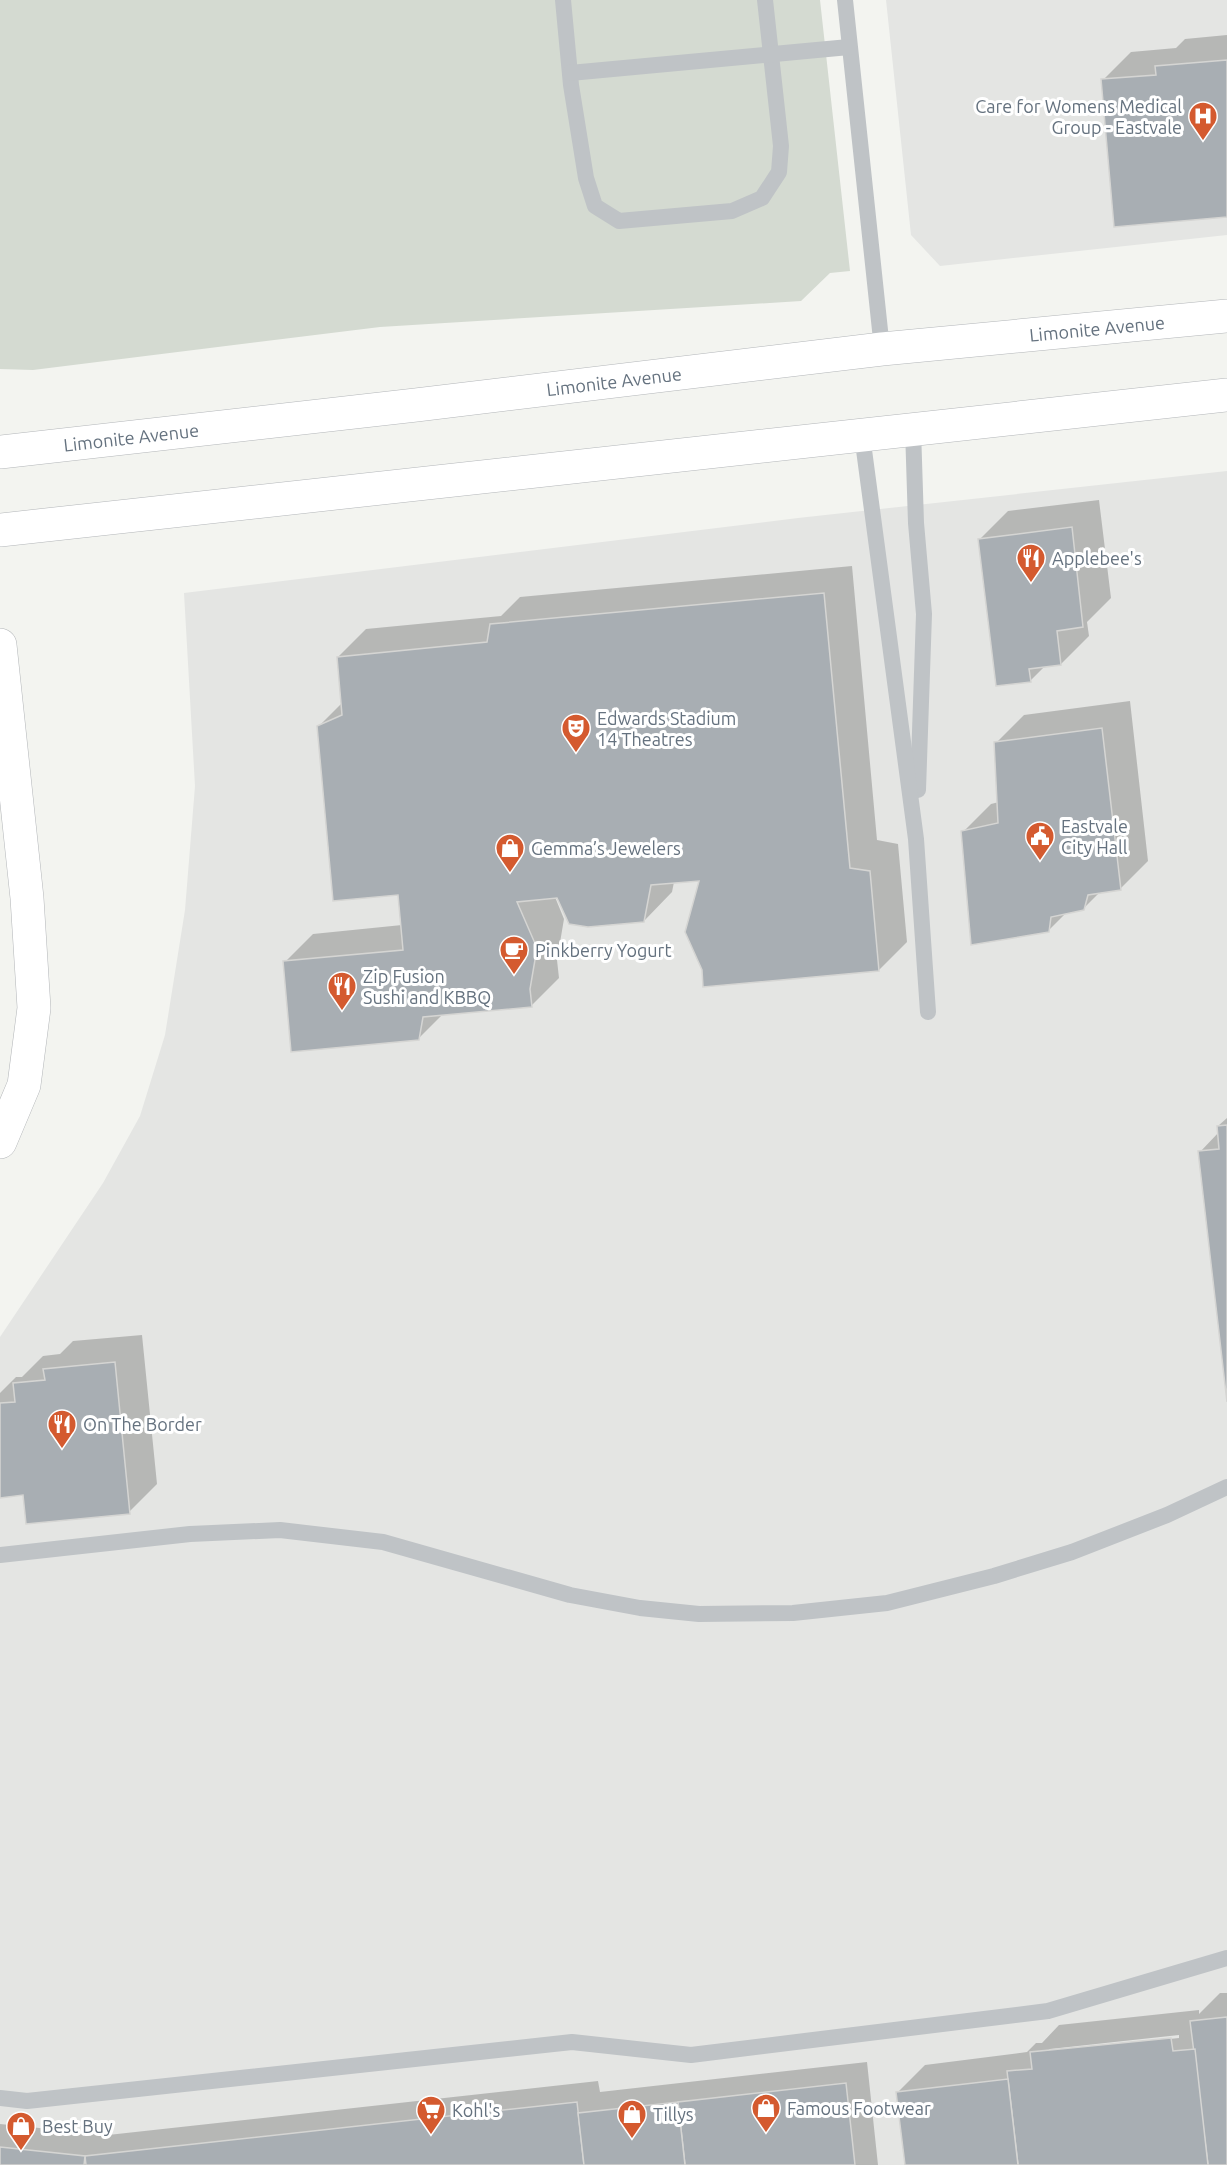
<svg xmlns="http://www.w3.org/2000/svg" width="1227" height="2165" font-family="Ubuntu,sans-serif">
<rect width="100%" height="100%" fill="#f3f4f0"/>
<!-- built -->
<g fill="#e4e5e3">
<path d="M886,0H1227V235L940,266L911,235Z"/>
<path d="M1227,471V2165H0V1337L103,1183L140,1116L165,1035L185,910L195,786L184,593L798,518Z"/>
</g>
<!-- green -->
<path fill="#d4dad1" d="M0,0H820L850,271L830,273L801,301L380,327L33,370L0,369Z"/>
<!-- shadow -->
<g fill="#0003" fill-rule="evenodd">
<path d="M1227,35V216L1103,80L1131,52L1176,48L1185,39Z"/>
<path d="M1099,500L1111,598L1087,622L1089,636L1061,664L1045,666L1030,681L980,539L1008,511Z"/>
<path d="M852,566L877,840L898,844L907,942L879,970L701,879L674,882L672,892L644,921L555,897L564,919L557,960L559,978L531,1006L443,1014L418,1039L285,962L313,934L402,925L399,893L318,727L343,702L338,657L366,629L501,616L520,597Z"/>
<path d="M1130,701L1148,861L1120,889L1101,891L1083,909L1066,913L1049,930L963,832L991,804L999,802L996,743L1024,715Z"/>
<path d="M1227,1118V1389L1200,1152L1219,1132L1218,1126Z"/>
<path d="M142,1335L157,1484L129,1512L25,1494L0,1496V1393L16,1377H22L43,1356L60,1354L73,1341Z"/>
<path d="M1220,1993H1227V2165H906L897,2093L925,2065L1027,2052L1036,2043H1042L1059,2025L1199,2010V2014ZM1179,2035V2038L1046,2052L1050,2049Z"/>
<path d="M867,2062L878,2165H0V2124L108,2135L598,2081L600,2092Z"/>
</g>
<!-- building -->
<g fill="#a8aeb3" stroke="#d5d5d3" stroke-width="1.5">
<path d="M1227,60V217L1114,227L1101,79L1156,75L1155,66Z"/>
<path d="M1072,527L1083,627L1057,631L1061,665L1029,669L1031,682L996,686L978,539Z"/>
<path d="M824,593L850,868L870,871L879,971L703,987L702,970L685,932L699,881L651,885L644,922L588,927L569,924L557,898L517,902L537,948L530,989L532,1007L423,1017L419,1040L291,1052L283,961L403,950L398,895L333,901L317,726L342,715L337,657L487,642L490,624Z"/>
<path d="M1102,728L1121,890L1088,895L1084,910L1051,917L1049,932L971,945L961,831L998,823L994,742Z"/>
<path d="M1227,1125V1402L1198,1151L1219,1149L1217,1126Z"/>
<path d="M115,1362L130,1514L26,1524L23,1495L0,1498V1403L15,1402L13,1383L45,1380L43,1369Z"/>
<path d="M1227,2017V2165H1208L1190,2021Z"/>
<path d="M1171,2038L1173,2051L1195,2049L1208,2165H1018L1007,2071L1032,2069L1030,2052Z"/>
<path d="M1008,2079L1018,2165H905L896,2092Z"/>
<path d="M846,2083L855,2165H685L678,2102Z"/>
<path d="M577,2102L584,2165H86L85,2156Z"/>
<path d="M678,2102L685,2165H584L578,2113Z"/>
<path d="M0,2147L85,2156L84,2165H0Z"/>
</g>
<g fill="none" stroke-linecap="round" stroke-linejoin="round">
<!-- primary casing -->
<g stroke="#b3b6b9" stroke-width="34">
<g id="primary">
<path id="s1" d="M0,452L416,405L882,349L1227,316"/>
<path d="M0,530L1227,395"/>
</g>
</g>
<!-- highway casing -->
<g stroke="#b2b5b8" stroke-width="34">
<path id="highway" d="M0,645L27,898L34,1008L24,1085L0,1142"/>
</g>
<!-- lane -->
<g stroke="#bfc3c6" stroke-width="16">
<path d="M563,0L571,85L586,178L595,206L619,221L732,211L762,198L779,172L781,146L765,0"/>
<path d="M845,0L882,349"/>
<path d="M570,73L849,47"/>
<path d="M913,429L916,523L924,614L918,790"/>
<path d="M862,435L916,839L928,1012"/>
<path d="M0,1555L190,1534L280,1530L383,1542L570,1595L640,1608L699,1614L793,1613L887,1603L994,1576L1072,1552L1167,1515L1227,1487"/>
<path d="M0,2098L27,2101L572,2042L691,2055L1048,2011L1227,1958"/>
</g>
<!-- primary -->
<use href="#primary" stroke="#fff" stroke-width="33"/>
<!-- highway -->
<use href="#highway" stroke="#fff" stroke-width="33"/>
</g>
<!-- icons -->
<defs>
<g id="hospital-pin" transform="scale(1.5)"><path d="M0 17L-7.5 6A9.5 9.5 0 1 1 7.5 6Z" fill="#d45a2f" stroke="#fff"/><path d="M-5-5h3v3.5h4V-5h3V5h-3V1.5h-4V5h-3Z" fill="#fff"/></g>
<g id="restaurant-pin" transform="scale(1.5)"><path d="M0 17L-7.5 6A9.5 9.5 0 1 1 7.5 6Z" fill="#d45a2f" stroke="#fff"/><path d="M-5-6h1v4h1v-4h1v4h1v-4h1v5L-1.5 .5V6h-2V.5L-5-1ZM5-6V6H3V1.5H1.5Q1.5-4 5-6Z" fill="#fff"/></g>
<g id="theatre-pin" transform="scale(1.5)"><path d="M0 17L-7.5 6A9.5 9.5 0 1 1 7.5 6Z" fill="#d45a2f" stroke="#fff"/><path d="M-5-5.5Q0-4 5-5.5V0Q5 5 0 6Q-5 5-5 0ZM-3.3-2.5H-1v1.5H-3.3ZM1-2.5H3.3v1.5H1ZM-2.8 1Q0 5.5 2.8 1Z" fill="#fff"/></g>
<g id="civic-pin" transform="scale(1.5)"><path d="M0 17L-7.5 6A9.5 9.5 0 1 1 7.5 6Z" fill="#d45a2f" stroke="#fff"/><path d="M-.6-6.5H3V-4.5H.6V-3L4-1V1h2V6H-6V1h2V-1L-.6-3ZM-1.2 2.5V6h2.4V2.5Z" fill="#fff"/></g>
<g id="shop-pin" transform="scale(1.5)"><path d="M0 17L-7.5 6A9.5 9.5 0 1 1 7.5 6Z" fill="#d45a2f" stroke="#fff"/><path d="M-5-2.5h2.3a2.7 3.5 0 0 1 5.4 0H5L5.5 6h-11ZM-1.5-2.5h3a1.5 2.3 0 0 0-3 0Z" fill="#fff"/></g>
<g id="cafe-pin" transform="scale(1.5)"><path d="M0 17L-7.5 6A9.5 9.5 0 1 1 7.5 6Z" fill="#d45a2f" stroke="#fff"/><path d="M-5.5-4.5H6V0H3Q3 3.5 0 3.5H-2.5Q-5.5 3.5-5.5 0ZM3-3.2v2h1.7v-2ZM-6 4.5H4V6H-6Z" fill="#fff"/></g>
<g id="supermarket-pin" transform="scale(1.5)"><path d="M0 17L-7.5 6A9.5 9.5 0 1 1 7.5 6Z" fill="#d45a2f" stroke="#fff"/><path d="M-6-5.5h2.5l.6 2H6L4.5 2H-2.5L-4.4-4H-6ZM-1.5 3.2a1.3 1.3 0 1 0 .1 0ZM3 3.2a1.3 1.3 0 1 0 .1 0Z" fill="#fff"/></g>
</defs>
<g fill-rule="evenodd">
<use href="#hospital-pin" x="1203" y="116"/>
<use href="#restaurant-pin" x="1031" y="558"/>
<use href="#theatre-pin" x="576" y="728"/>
<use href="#civic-pin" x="1040" y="836"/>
<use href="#shop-pin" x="510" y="848"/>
<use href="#cafe-pin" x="514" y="950"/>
<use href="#restaurant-pin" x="342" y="986"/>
<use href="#restaurant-pin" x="62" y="1424"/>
<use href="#shop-pin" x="766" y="2108"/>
<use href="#supermarket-pin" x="431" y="2110"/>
<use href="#shop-pin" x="632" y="2114"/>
<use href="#shop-pin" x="21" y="2126"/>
</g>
<g text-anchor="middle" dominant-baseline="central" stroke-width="6" stroke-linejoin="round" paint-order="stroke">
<!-- poi labels -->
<g font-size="18" fill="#65727f" stroke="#fff" text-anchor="start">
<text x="1182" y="106" text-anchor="end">Care for Womens Medical<tspan x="1182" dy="21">Group - Eastvale</tspan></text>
<text x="1052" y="558">Applebee's</text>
<text x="597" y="718">Edwards Stadium<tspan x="597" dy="21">14 Theatres</tspan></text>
<text x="1061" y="826">Eastvale<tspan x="1061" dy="21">City Hall</tspan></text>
<text x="531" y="848">Gemma’s Jewelers</text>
<text x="535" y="950">Pinkberry Yogurt</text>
<text x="363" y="976">Zip Fusion<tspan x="363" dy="21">Sushi and KBBQ</tspan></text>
<text x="83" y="1424">On The Border</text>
<text x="787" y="2108">Famous Footwear</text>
<text x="452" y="2110">Kohl's</text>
<text x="653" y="2114">Tillys</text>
<text x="42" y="2126">Best Buy</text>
</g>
<!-- street labels -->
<g font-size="18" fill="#65727f" stroke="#fff">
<text stroke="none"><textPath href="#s1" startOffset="1104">Limonite Avenue</textPath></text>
<text stroke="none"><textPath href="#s1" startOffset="618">Limonite Avenue</textPath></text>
<text stroke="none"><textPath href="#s1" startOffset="132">Limonite Avenue</textPath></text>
</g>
</g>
</svg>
